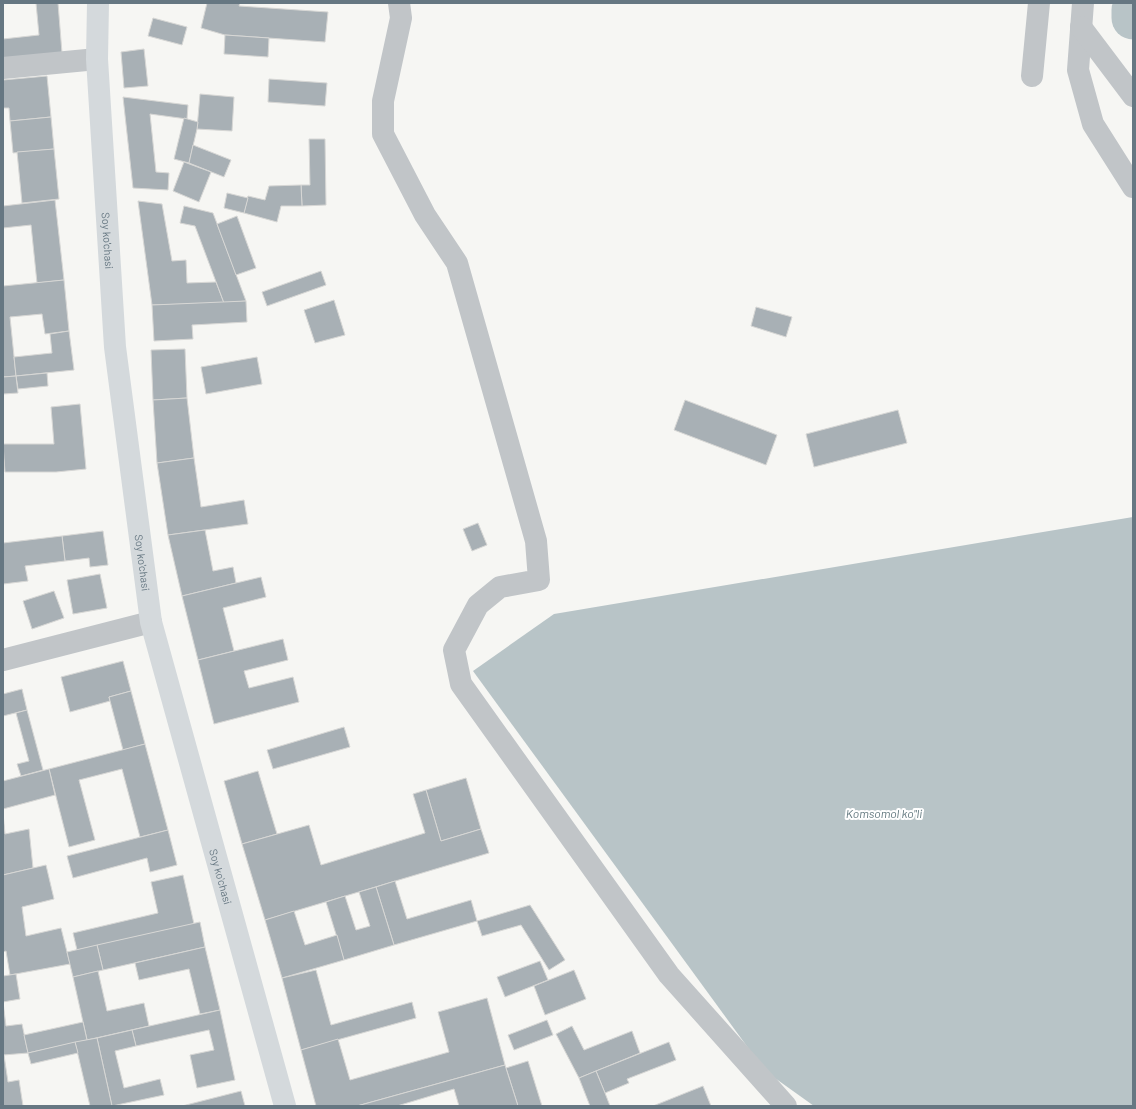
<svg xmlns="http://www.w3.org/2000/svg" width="1136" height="1109" font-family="Barlow,sans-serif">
<rect width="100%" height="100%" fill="#f6f6f3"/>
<!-- water -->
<path fill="#b8c4c7" d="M1133,517V1106H814L765,1071L473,671L554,614Z"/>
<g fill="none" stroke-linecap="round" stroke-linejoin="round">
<!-- river -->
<path stroke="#b8c4c7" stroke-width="43" d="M1133,10V18"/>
</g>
<!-- building -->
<g fill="#a8b0b5" stroke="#d7d7d5">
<path d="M36,3H58L62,53L3,60V39L39,35Z"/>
<path d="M207,3H240L239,6L328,12L325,42L225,35L201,28Z"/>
<path d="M153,18L187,27L182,45L148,36Z"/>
<path d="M225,35L269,38L268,57L224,54Z"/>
<path d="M144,49L148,86L124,88L121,52Z"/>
<path d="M47,76L51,117L10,121L9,108H3V80Z"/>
<path d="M269,79L327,83L325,106L268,102Z"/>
<path d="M200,94L234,97L232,131L197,129Z"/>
<path d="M123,97L188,105L187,119L150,114L156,172L169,173L168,190L133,188Z"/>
<path d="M51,117L54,149L13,153L10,121Z"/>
<path d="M184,118L198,122L197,129L189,163L174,159Z"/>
<path d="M309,139H325L326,205L302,206L301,185H310Z"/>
<path d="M193,145L231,160L224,177L189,163Z"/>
<path d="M54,149L59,199L22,203L17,152Z"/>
<path d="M184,162L211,172L199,202L173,191Z"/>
<path d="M301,185L302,206H281L277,222L244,213L248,196L265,200L269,186Z"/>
<path d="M227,193L248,198L244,213L224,208Z"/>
<path d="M55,200L64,280L37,283L31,225L3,228V206Z"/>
<path d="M138,201L162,204L172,261L186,260L187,283L216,282L224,303L152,305Z"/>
<path d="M184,206L213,213L246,301L224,303L195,226L180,223Z"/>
<path d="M237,216L256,268L236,275L217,224Z"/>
<path d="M321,271L326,285L267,306L262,292Z"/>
<path d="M64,280L69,331L45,334L42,314L10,317L16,376L3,377V286Z"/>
<path d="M334,300L345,335L315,343L304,310Z"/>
<path d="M246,301L247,322L192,325L193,339L154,341L152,305Z"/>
<path d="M756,307L792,317L786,337L751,326Z"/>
<path d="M69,331L74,370L16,376L14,357L52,353L50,334Z"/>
<path d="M185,349L187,398L153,400L151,350Z"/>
<path d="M257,357L262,384L206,394L201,367Z"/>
<path d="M47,373L48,386L18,389L16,376Z"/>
<path d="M16,376L18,393L3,394V377Z"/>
<path d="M187,398L194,458L157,463L153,400Z"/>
<path d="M685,400L777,435L766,465L674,430Z"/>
<path d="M80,404L86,469L56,472H5L3,444H54L51,407Z"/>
<path d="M898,410L907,443L814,467L806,434Z"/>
<path d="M194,458L201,507L244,500L248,524L168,535L157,463Z"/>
<path d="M478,523L487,545L472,551L463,529Z"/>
<path d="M205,530L213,571L233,567L236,583L182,596L168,535Z"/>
<path d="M103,531L108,565L90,567L89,558L65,561L62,536Z"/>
<path d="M62,536L65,561L25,566L28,581L3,584V543Z"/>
<path d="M100,574L107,608L73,614L67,580Z"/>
<path d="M261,577L266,597L223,608L234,651L198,660L182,596Z"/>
<path d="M54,591L64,618L32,629L23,601Z"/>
<path d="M283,639L288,660L244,671L249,688L293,677L299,702L214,724L198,660Z"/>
<path d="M123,661L131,691L109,697L110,701L70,712L61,677Z"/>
<path d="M22,689L27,710L3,716V694Z"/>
<path d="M131,691L145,744L123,750L109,697Z"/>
<path d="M27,710L43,770L21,776L17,764L29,761L16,713Z"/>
<path d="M344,727L350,747L273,769L267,750Z"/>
<path d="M145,744L168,830L140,837L122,769L79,780L95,840L69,847L49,769Z"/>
<path d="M49,769L55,795L3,809V781Z"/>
<path d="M258,771L277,834L242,844L224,781Z"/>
<path d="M466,778L481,829L441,841L426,790Z"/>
<path d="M426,790L441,841L481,829L489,853L265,920L242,844L309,825L321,865L425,833L413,794Z"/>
<path d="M3,813L5,834L29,829L33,868L3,875Z"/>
<path d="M168,830L177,865L150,872L147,858L73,878L67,856Z"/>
<path d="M46,865L54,899L22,907L26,936L61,928L70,964L10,975L6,951L3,952V875Z"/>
<path d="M183,875L194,924L77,950L73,933L158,913L151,882Z"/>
<path d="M395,881L407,919L471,900L477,921L394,945L376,887Z"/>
<path d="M376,887L394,945L344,960L326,902L345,896L356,930L370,926L359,892Z"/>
<path d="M530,905L565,960L549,970L521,925L482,936L477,921Z"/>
<path d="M294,911L305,945L337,935L344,960L282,978L265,920Z"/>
<path d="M200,922L205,947L103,970L97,945Z"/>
<path d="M97,945L103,970L73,977L67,952Z"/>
<path d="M205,947L220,1010L200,1014L189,969L139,980L135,963Z"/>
<path d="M540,961L548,980L505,997L497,977Z"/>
<path d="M316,970L331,1025L412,1002L416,1018L301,1050L282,978Z"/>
<path d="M574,970L586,999L545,1015L534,986Z"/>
<path d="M98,971L107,1011L144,1003L149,1026L87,1040L73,977Z"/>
<path d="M16,974L20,999L3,1002L6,1026L22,1024L28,1053L3,1055V976Z"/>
<path d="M487,998L505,1065L357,1106H316L301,1050L338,1039L350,1080L449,1052L438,1012Z"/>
<path d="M220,1010L235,1080L197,1088L190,1055L214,1050L209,1030L136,1046L132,1030Z"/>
<path d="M547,1020L553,1035L514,1050L508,1035Z"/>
<path d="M83,1022L87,1040L28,1053L24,1035Z"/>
<path d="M572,1026L584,1050L632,1031L640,1053L579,1078L556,1034Z"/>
<path d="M132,1030L136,1046L115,1051L124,1088L160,1079L164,1095L112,1106L97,1038Z"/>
<path d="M97,1038L112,1106H90L75,1042Z"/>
<path d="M75,1042L78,1053L31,1064L28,1053Z"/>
<path d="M669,1042L676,1060L627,1079L629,1083L605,1093L596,1071Z"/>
<path d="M3,1055H4L8,1082L19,1080L23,1106H3Z"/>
<path d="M528,1061L542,1106H518L506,1068Z"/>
<path d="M505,1065L518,1106H459L454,1089L397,1106H357Z"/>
<path d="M596,1071L605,1093L610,1106H590L579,1078Z"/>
<path d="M703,1086L711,1106H653Z"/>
<path d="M241,1091L245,1106H182Z"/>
</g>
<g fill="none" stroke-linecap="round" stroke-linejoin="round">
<!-- minor -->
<g stroke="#c1c5c8" stroke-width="22">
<path d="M399,3L401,18L383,101V134L425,215L457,263L536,541L539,580L500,587L478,605L454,650L461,684L669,975L786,1106"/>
<path d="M1083,3L1078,70L1093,124L1133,187"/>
<path d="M1081,27L1133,96"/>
<path d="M3,68L97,59"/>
<path d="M1032,76L1039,3"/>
<path d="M3,660L151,622"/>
</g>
<!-- major -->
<path stroke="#d4d9dc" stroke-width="22" id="s1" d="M98,3L97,59L115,347L151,622L285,1106"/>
</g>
<g text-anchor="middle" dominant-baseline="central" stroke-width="4" stroke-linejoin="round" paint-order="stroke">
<!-- street labels -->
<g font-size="11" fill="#667782" stroke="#fff">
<text stroke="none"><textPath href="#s1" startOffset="238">Soy ko'chasi</textPath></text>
<text stroke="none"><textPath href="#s1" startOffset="562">Soy ko'chasi</textPath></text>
<text stroke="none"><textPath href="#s1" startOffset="886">Soy ko'chasi</textPath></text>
</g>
<!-- water labels -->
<g font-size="12" font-style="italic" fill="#62787f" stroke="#fff">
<text x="884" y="813">Komsomol ko"li</text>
</g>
</g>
<!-- border -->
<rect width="1136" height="1109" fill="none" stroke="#667782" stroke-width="8"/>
</svg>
